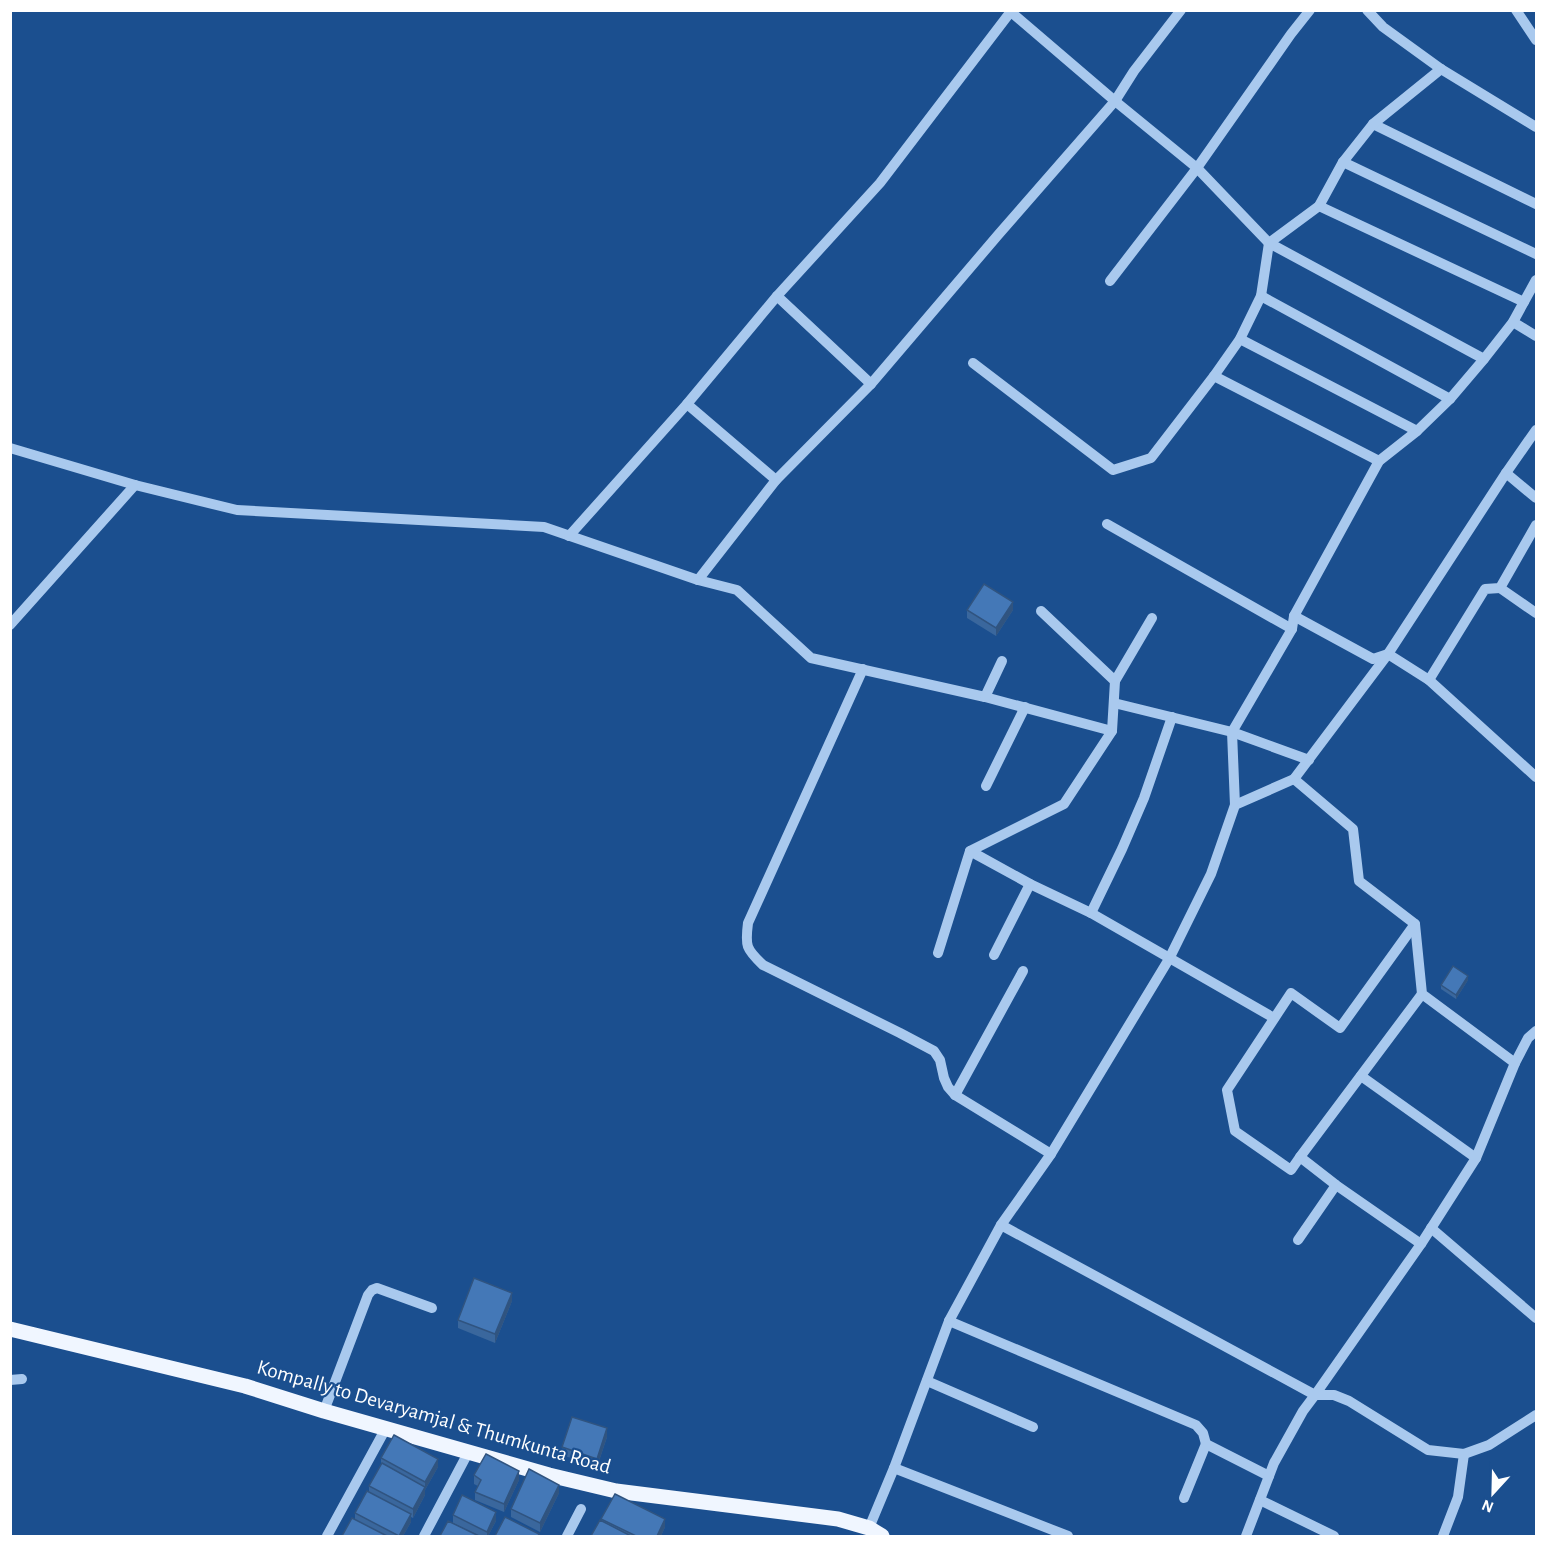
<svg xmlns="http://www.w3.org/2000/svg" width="1547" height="1547" font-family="'Alegreya Sans',sans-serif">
<rect width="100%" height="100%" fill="#1b4f8f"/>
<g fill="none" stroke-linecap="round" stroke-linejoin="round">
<!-- minor -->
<g stroke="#a9c9ee" stroke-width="10">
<path d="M1367,10L1383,27L1441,69L1536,127"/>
<path d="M1516,10L1536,40"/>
<path d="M1011,12L1115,101L1197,168L1269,243L1484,359"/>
<path d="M1373,124L1536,204"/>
<path d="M1343,162L1536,254"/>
<path d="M1319,206L1524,302"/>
<path d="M1110,281L1197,168L1291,34L1310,10"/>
<path d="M777,296L871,384"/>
<path d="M1261,296L1450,399"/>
<path d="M1513,322L1536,336"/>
<path d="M1240,339L1417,431"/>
<path d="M973,363L1113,470L1151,458L1214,376L1240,339L1261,296L1269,243L1319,206L1343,162L1373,124L1441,69"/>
<path d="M1214,376L1379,461"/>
<path d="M687,404L776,480"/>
<path d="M10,448L135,485L237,510L544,527L698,580L737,590L811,658L985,697L1112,731"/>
<path d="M1506,473L1536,498"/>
<path d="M1107,524L1292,629"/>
<path d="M569,536L687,404L777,296L880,183L1012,10"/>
<path d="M698,580L776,480L871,384L998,235L1115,101L1134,71L1181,10"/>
<path d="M1500,588L1536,613"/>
<path d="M1041,611L1115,681"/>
<path d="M1294,616L1373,659L1388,654L1429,680L1536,777"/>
<path d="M10,625L135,485"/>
<path d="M863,669L748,923C745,946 746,949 763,965L900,1033L934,1051L940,1060L944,1078L948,1087L955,1095L1051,1154"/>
<path d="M1429,680L1485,589L1500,588L1536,525"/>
<path d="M985,697L1002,661"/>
<path d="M1114,703L1232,732L1309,760"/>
<path d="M1294,779L1353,829L1359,881L1415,924L1422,994L1515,1063"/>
<path d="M986,786L1025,707"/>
<path d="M1235,805L1232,732L1292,629L1294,616L1379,461L1417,431L1450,399L1484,359L1513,322L1536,280"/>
<path d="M970,851L1030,884L1091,913L1274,1018"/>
<path d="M1091,913L1122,849L1144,798L1172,717"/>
<path d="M938,953L970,851L1064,804L1112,731L1115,681L1152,618"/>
<path d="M994,955L1030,884"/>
<path d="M1361,1076L1476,1158"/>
<path d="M955,1095L1023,971"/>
<path d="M1300,1157L1291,1170L1235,1131L1227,1090L1291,993L1340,1028L1415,924"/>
<path d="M1001,1225L1315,1395L1421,1244L1476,1158L1515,1063L1528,1038L1536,1031"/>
<path d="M1431,1228L1536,1318"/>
<path d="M1298,1240L1336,1185"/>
<path d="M1421,1244L1336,1185L1300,1157L1422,994"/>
<path d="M949,1321L1196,1425L1203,1433L1206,1444L1269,1476"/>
<path d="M10,1380L22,1379"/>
<path d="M927,1381L1033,1427"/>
<path d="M324,1411L368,1295L372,1290L377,1288L432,1308"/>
<path d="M894,1468L1068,1536"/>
<path d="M1184,1498L1206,1444"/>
<path d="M1260,1500L1334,1536"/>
<path d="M869,1528L894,1468L949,1321L1001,1225L1051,1154L1169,959L1211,874L1235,805L1294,779L1388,654L1506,473L1536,430"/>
<path d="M327,1536L386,1428"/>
<path d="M424,1536L469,1451"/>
<path d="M567,1536L581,1509"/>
<path d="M1246,1536L1274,1463L1303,1411L1315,1395H1334L1349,1401L1428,1450L1464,1454L1489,1445L1536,1415"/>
<path d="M1443,1536L1458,1497L1464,1454"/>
</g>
<!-- major -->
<path stroke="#f0f6ff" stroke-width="15" d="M10,1329L245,1386L324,1411L549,1475L616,1491L838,1519L869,1528L882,1536"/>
</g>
<!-- wall -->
<g fill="#3a679d">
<path d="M967,610H1013L996,636L967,618Z"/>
<path d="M1468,980L1456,999L1441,989V985Z"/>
<path d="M512,1301L495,1343L458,1328V1320Z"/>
<path d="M607,1437L597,1467L562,1455V1447Z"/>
<path d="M381,1458L438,1467L425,1490V1495L413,1518L411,1517V1522L403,1536H342L355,1519V1513L369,1492V1486L381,1464Z"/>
<path d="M474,1475L519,1480L504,1512L475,1500V1492L478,1486L474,1484Z"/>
<path d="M559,1493L540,1532L511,1517V1509Z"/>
<path d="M453,1515L496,1521L488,1536H480L453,1523Z"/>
<path d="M601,1519L665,1527L661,1536H591L601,1521Z"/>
</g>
<!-- shaded-wall -->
<g fill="#305480">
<path d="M1013,602V610L996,636V628Z"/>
<path d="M1468,976V980L1456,999V995Z"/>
<path d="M512,1293V1301L495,1343V1334Z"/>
<path d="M607,1428V1437L597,1467V1459Z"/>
<path d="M438,1459V1467L425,1490V1495L413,1518V1509L425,1487V1482Z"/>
<path d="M519,1471V1480L504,1512V1504Z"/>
<path d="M559,1485V1493L540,1532V1523Z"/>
<path d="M496,1512V1521L488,1536H487V1532Z"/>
<path d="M411,1514V1522L403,1536H399Z"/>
<path d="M665,1519V1527L661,1536H657Z"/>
</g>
<!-- building -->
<g fill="#4478b7" stroke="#305480" stroke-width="1.5">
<path d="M984,584L1013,602L996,628L967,610Z"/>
<path d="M1453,966L1468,976L1456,995L1441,985Z"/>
<path d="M474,1278L512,1293L495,1334L458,1320Z"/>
<path d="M572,1417L607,1428L597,1459L562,1447Z"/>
<path d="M394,1435L438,1459L425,1482L381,1458Z"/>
<path d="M486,1454L519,1471L504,1504L475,1492L481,1480L474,1475Z"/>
<path d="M382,1463L425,1487L413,1509L369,1486Z"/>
<path d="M529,1469L559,1485L540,1523L511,1509Z"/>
<path d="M367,1491L411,1514L399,1536L355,1513Z"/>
<path d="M615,1494L665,1519L657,1536H636L601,1519Z"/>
<path d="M462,1495L496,1512L487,1532L453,1515Z"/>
<path d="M505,1517L539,1534L538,1536H495Z"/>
<path d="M352,1518L387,1536H342Z"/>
<path d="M600,1520L631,1536H591Z"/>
<path d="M448,1521L479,1536H440Z"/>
</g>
<g text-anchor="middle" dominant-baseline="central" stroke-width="4.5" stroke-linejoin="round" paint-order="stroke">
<!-- street labels -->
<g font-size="21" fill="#fff" stroke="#1b4f8f">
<text transform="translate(434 1417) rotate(16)">Kompally to Devaryamjal &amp; Thumkunta Road</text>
</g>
</g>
<!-- border -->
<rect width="1547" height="1547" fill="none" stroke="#ffffff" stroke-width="24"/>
<!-- north arrow -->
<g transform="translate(1493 1493) rotate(202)" stroke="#1b4f8f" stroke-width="4.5" paint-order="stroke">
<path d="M0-4.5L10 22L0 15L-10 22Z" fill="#ffffff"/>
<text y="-9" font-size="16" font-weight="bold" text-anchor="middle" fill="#ffffff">N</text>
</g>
</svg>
